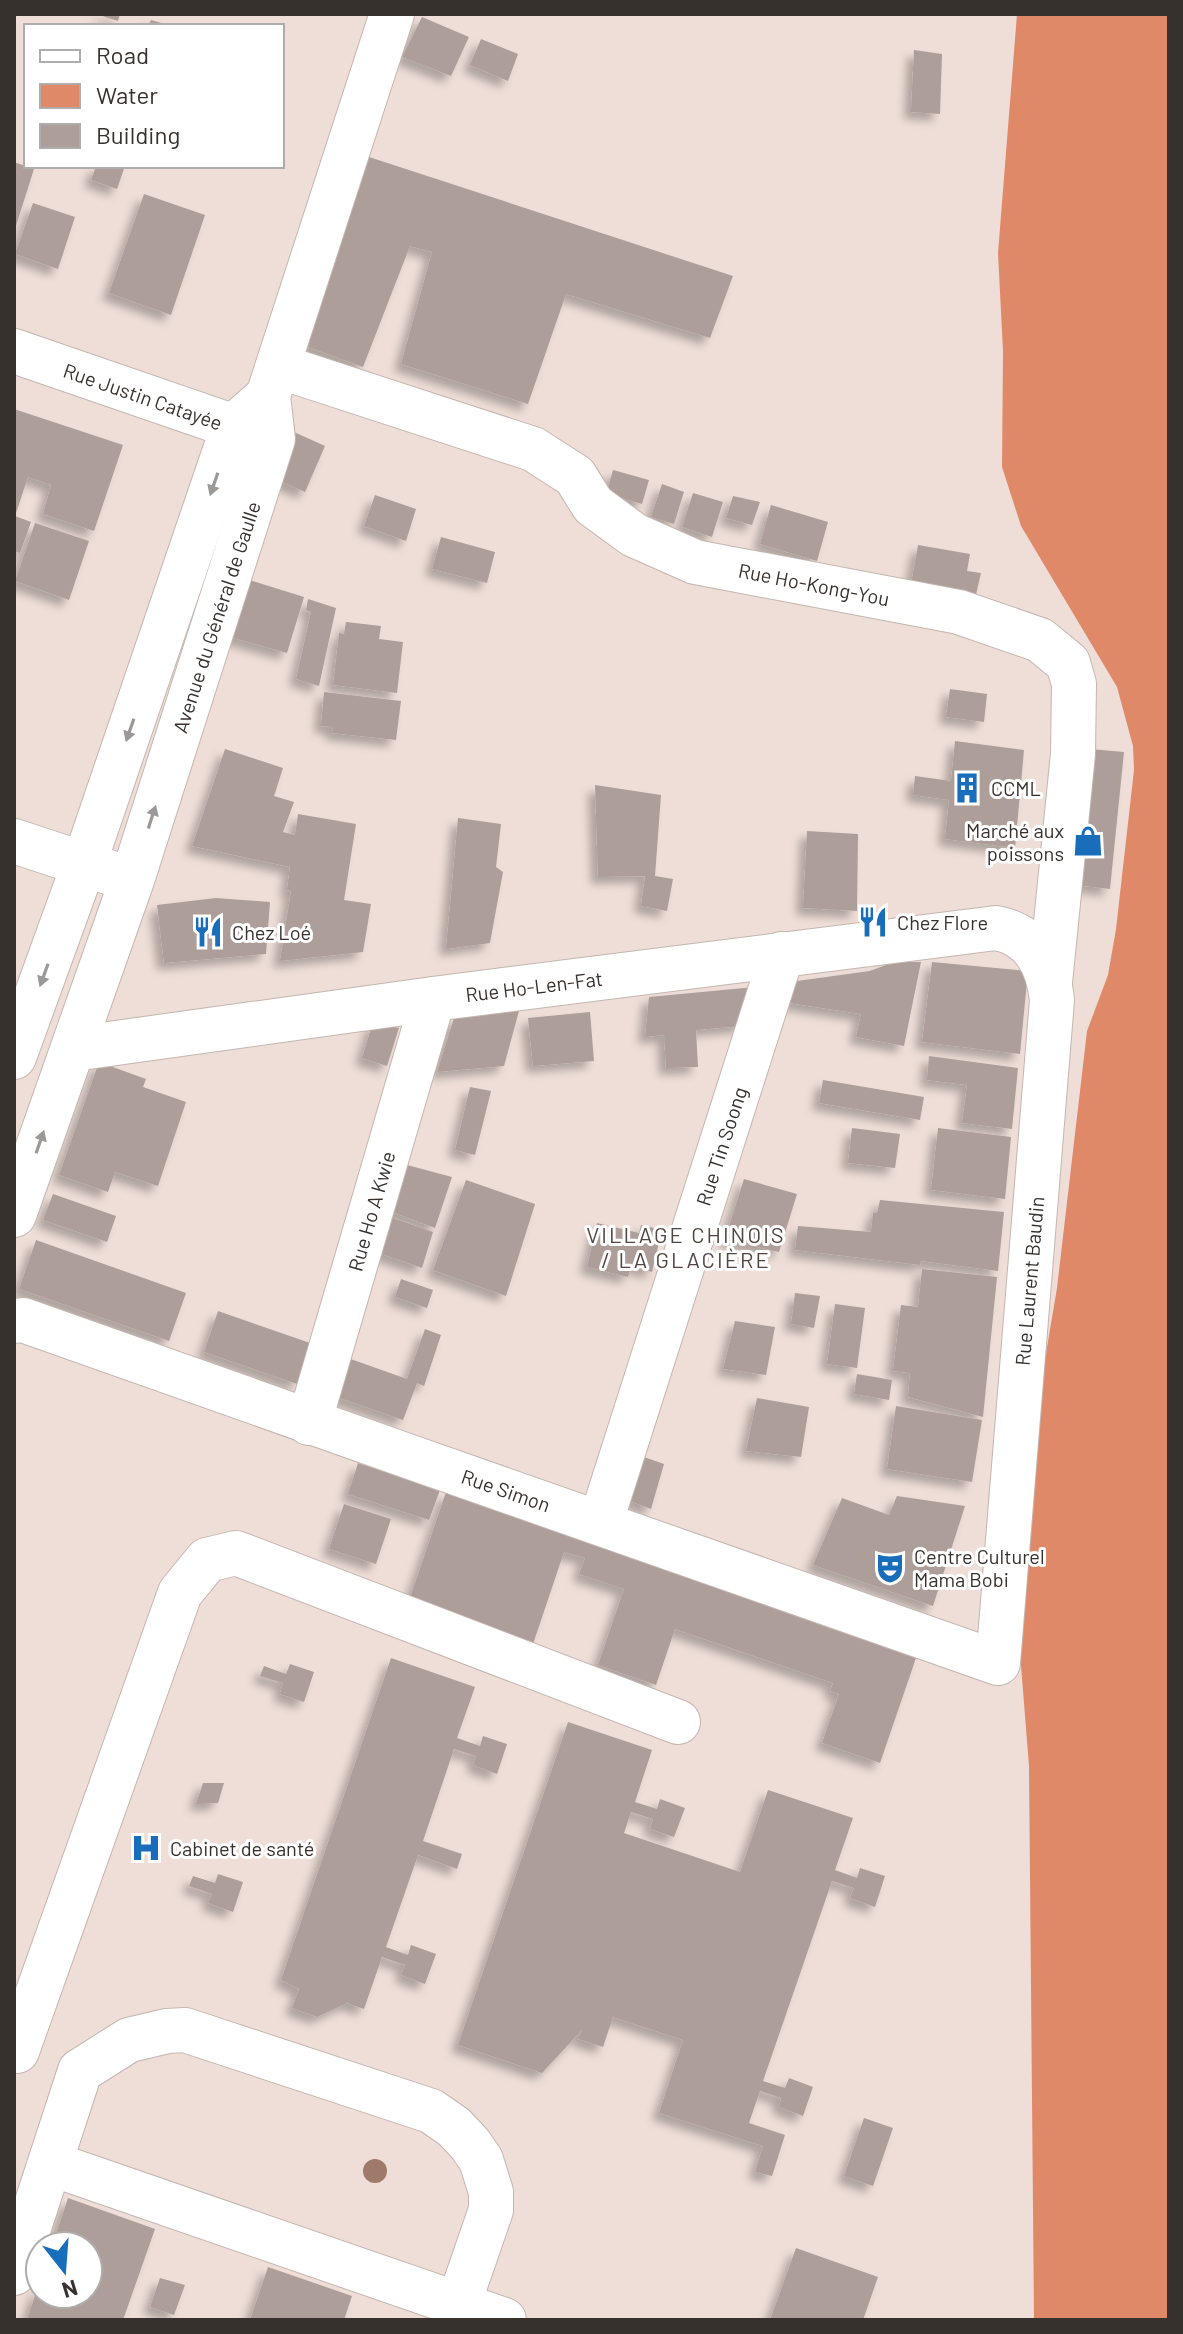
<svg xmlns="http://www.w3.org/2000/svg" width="1183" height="2334" font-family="Barlow,sans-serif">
<defs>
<filter id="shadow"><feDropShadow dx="-7" dy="7" stdDeviation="4" flood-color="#0004"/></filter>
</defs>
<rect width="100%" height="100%" fill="#eeded7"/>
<!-- water -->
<path fill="#e08969" d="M1017,14H1169V2320H1034L1029,1766L1020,1653L1029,1454L1057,1288L1087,1031L1108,975L1116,929L1134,770L1133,746L1117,687L1021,526L1002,467L1003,351L998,253Z"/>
<!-- building -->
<g fill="#ae9e99" filter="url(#shadow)">
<path d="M96,14H120L118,21Z"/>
<path d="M422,17L469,37L451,76L402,57Z"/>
<path d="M151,20L168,25V26H148Z"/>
<path d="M481,39L518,54L508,81L470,65Z"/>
<path d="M914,50L942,54L940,114L911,112Z"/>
<path d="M366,156L733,276L710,338L566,294L528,404L401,364L432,252L410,246L363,367L300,344Z"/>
<path d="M14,162L34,169L15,229H14Z"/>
<path d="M96,166H125L117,189L91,180Z"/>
<path d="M144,194L205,215L171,315L109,293Z"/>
<path d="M33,203L75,217L58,269L15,254Z"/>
<path d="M14,409L123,445L94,531L43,514L51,485L28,477L15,516L31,522L20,553L14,551Z"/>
<path d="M283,427L325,446L305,492L262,473Z"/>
<path d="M613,470L649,480L642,504L606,494Z"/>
<path d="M662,484L684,492L674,524L651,517Z"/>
<path d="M693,493L723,502L712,537L682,527Z"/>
<path d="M375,495L416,509L406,541L364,526Z"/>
<path d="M733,496L760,502L752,525L726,518Z"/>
<path d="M771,505L828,522L817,561L760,544Z"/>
<path d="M35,523L89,541L69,600L15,581Z"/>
<path d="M441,537L495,552L487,583L432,569Z"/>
<path d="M918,545L970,554L967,571L981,573L975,599L910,590Z"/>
<path d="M243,578L304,597L287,653L223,635Z"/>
<path d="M308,599L336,608L319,686L296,679L311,612L306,610Z"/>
<path d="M346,622L381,626L379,639L403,642L397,693L333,685L339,633L344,634Z"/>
<path d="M950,689L987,694L984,722L946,717Z"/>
<path d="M324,692L401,701L396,740L332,733L333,727L321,726Z"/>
<path d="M955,741L1024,750L1015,848L945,839L949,800L913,795L915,776L951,781Z"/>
<path d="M225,749L283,768L274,796L294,802L283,832L295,835L298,814L356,824L344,900L371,904L363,952L280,961L291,891L287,890L290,867L192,846Z"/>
<path d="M1090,749L1124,752L1110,889L1076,885Z"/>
<path d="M595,785L661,795L655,876L673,879L667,911L641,906L645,876L598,877Z"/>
<path d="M458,818L501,824L496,867L503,872L490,943L446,949Z"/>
<path d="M807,831L858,834L857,911L803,908Z"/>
<path d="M216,898L270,902L266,954L164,963L157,905Z"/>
<path d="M894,962H921L904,1046L856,1037L861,1014L789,1003L797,981L870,971Z"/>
<path d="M932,962L1028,971L1020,1054L922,1042Z"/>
<path d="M755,987L742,1026L696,1030L698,1067L666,1068L664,1035L645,1037L649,997Z"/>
<path d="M519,1011L504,1066L437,1072L454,1018Z"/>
<path d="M590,1012L594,1061L533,1066L528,1018Z"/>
<path d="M373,1022L399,1028L387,1066L362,1058Z"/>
<path d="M929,1056L1018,1068L1012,1129L962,1123L967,1085L927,1080Z"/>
<path d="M99,1062L146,1079L143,1087L186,1102L158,1186L115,1172L108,1192L59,1175Z"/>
<path d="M823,1080L924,1097L920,1120L819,1103Z"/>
<path d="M470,1087L491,1091L475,1155L455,1150Z"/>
<path d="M852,1128L900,1134L895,1168L848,1163Z"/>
<path d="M938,1128L1011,1137L1005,1199L931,1190Z"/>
<path d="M407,1165L452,1177L435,1228L392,1212Z"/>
<path d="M744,1179L797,1194L779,1252L725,1239Z"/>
<path d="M466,1180L535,1204L506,1296L433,1270Z"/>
<path d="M53,1194L116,1216L107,1242L43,1220Z"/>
<path d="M880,1200L1004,1212L998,1271L921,1261L920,1265L795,1250L798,1226L871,1232L873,1213H877Z"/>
<path d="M390,1217L433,1232L422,1268L379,1253Z"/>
<path d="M597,1223L639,1233L641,1225L662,1230L652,1272L631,1266L628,1277L587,1267Z"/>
<path d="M36,1240L186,1293L169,1341L19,1289Z"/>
<path d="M922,1269L997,1277L983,1417L908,1397L910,1373L893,1371L901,1305L918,1307Z"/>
<path d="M401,1279L433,1290L427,1308L395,1297Z"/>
<path d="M795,1293L820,1296L814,1328L791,1324Z"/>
<path d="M835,1304L865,1308L857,1368L827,1364Z"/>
<path d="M218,1311L310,1343L297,1384L204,1352Z"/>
<path d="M735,1321L775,1327L766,1375L723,1369Z"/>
<path d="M425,1329L441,1335L424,1386L417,1383L403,1420L334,1396L345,1357L407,1379Z"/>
<path d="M857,1374L892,1380L889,1400L854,1394Z"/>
<path d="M757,1398L809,1407L801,1457L746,1451Z"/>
<path d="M896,1406L982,1420L972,1482L887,1469Z"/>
<path d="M644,1457L664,1464L651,1509L630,1501Z"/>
<path d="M358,1463L440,1490L429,1520L348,1494Z"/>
<path d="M446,1492L917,1655L880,1763L822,1743L839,1694L830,1691L833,1683L675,1629L656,1685L598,1665L624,1589L579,1574L585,1558L564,1552L533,1644L409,1601Z"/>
<path d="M897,1496L965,1506L933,1606L813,1565L842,1498L889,1515Z"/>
<path d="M344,1504L391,1519L376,1564L329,1549Z"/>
<path d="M391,1658L475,1687L457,1738L480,1746L483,1736L507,1744L497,1774L473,1765L476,1756L454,1749L423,1841L462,1854L457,1869L418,1855L386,1947L408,1955L411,1945L436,1954L425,1984L401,1975L405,1965L382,1957L364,2009L347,2003L317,2017L292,2008L299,1989L281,1980Z"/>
<path d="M290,1664L314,1672L304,1702L280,1694L283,1683L260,1676L264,1666L286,1674Z"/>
<path d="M568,1722L652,1750L635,1802L657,1809L660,1799L685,1808L674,1837L650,1829L653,1819L631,1812L624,1833L740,1872L768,1790L853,1818L835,1870L857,1878L860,1868L885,1876L875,1907L850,1898L854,1888L832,1881L763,2081L785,2088L789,2078L813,2087L803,2116L779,2107L781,2098L760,2091L749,2123L785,2135L772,2176L755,2172L763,2146L659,2113L683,2040L613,2017L603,2047L578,2039L582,2030L542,2073L458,2045Z"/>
<path d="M203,1783H224L218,1803L196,1804Z"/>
<path d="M218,1874L243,1882L233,1912L208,1903L212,1894L189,1886L193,1876L215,1883Z"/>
<path d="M864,2118L893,2128L873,2186L844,2176Z"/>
<path d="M68,2198L155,2229L123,2320H27L39,2283L40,2294H88V2246H52Z"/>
<path d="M796,2248L878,2277L863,2320H770Z"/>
<path d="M268,2267L352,2296L344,2320H250Z"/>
<path d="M160,2278L185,2285L174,2315L150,2307Z"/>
</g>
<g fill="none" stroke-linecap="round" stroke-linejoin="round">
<!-- minor casing -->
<g stroke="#c5b5af" stroke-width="46">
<g id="minor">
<path d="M14,351L261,436"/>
<path d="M278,366L533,449L575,476L593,505L634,535L695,562L959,612L1040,640L1068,663L1074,684L1073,754L1050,982"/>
<path d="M14,841L111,873"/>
<path d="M14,1057L84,864L233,427L268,396"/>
<path d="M14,1215L132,880L273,439L268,396L392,14"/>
<path d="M14,1321L23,1320C347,1437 674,1547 998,1663L1052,1000C1048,964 1033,935 996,928L433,999L73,1049"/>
<path d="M309,1423L433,999"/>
<path d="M601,1521L782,954"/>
<path d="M17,2051L180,1593L207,1560L236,1553L678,1722"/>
<path d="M52,2164L504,2320"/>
<path d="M14,2273L80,2071L129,2040L167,2031L185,2030L431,2111L454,2127L470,2144L481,2160L491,2192V2210L453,2320"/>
</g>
</g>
<!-- minor -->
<use href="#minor" stroke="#fff" stroke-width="44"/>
</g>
<!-- trees -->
<circle fill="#9f7a6a" cx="375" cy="2171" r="12"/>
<!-- one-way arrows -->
<defs><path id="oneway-solid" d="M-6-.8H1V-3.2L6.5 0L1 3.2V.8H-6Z" transform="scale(2)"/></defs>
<g fill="#9b9896">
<use href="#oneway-solid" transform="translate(214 484) rotate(109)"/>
<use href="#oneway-solid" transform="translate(130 730) rotate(109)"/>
<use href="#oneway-solid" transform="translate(152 817) rotate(-72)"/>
<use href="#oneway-solid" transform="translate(44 975) rotate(110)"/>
<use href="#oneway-solid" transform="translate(40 1142) rotate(-71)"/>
</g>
<!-- icons -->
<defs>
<g id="building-bare" transform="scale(2.4)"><path d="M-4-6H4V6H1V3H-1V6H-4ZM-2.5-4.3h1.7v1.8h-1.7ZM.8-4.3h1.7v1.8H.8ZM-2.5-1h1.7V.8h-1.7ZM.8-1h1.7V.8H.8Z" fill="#196ebc" stroke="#fff" stroke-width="2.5" paint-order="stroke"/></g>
<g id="shop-bare" transform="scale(2.4)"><path d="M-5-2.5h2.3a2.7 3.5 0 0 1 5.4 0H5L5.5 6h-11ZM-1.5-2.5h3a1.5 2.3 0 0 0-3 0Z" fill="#196ebc" stroke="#fff" stroke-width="2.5" paint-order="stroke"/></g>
<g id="restaurant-bare" transform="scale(2.4)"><path d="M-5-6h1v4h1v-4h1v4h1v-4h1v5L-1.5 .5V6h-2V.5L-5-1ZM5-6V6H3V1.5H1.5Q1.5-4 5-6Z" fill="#196ebc" stroke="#fff" stroke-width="2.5" paint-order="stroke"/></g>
<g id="theatre-bare" transform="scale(2.4)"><path d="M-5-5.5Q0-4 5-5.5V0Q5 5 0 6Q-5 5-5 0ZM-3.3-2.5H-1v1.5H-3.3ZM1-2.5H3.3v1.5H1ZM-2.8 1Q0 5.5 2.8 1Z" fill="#196ebc" stroke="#fff" stroke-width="2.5" paint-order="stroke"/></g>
<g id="hospital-bare" transform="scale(2.4)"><path d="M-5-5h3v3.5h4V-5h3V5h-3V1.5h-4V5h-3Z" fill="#196ebc" stroke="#fff" stroke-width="2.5" paint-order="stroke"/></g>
</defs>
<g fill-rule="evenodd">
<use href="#building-bare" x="967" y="788"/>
<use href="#shop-bare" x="1088" y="841"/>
<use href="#restaurant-bare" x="873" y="922"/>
<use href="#restaurant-bare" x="208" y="932"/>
<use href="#theatre-bare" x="890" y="1568"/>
<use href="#hospital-bare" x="146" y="1848"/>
</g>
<g text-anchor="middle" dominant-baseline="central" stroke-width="6" stroke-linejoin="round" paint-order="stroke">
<!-- street labels -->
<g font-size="20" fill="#37312e" stroke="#fff">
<text transform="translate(143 396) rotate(19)">Rue Justin Catayée</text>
<text transform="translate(814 584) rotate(11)">Rue Ho-Kong-You</text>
<text transform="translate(216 617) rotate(-72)">Avenue du Général de Gaulle</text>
<text transform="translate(534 986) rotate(-7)">Rue Ho-Len-Fat</text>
<text transform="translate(721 1146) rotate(-72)">Rue Tin Soong</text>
<text transform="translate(371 1211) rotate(-74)">Rue Ho A Kwie</text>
<text transform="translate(1029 1281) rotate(-85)">Rue Laurent Baudin</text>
<text transform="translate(506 1490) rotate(19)">Rue Simon</text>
</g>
<!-- poi labels -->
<g font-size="20" fill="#37312e" stroke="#fff" text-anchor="start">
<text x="991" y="788">CCML</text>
<text x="1064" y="830" text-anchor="end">Marché aux<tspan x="1064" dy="23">poissons</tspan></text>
<text x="897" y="922">Chez Flore</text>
<text x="232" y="932">Chez Loé</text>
<text x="914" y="1556">Centre Culturel<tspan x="914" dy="23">Mama Bobi</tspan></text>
<text x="170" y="1848">Cabinet de santé</text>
</g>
<!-- neighbourhood labels -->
<g font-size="22" letter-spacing="2" fill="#534641" stroke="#fff">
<text x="686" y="1234">VILLAGE CHINOIS<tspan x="686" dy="25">/ LA GLACIÈRE</tspan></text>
</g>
</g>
<!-- border -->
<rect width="1183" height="2334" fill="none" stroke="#37312e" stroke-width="32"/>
<!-- legend -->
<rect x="24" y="24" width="260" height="144" fill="#ffffff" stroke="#afadab" stroke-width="2"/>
<rect x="40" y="50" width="40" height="12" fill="#ffffff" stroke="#afadab" stroke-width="2"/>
<text x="96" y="64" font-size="24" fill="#37312e">Road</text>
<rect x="40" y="84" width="40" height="24" fill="#e08969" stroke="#afadab" stroke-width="2"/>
<text x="96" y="104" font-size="24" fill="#37312e">Water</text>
<rect x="40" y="124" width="40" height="24" fill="#ae9e99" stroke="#afadab" stroke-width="2"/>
<text x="96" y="144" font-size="24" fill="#37312e">Building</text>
<!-- north arrow -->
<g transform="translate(64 2270) rotate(163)"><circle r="38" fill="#ffffff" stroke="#afadab" stroke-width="2"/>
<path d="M0-6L14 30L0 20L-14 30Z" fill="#196ebc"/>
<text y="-12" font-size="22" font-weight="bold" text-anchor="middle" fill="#37312e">N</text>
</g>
</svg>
